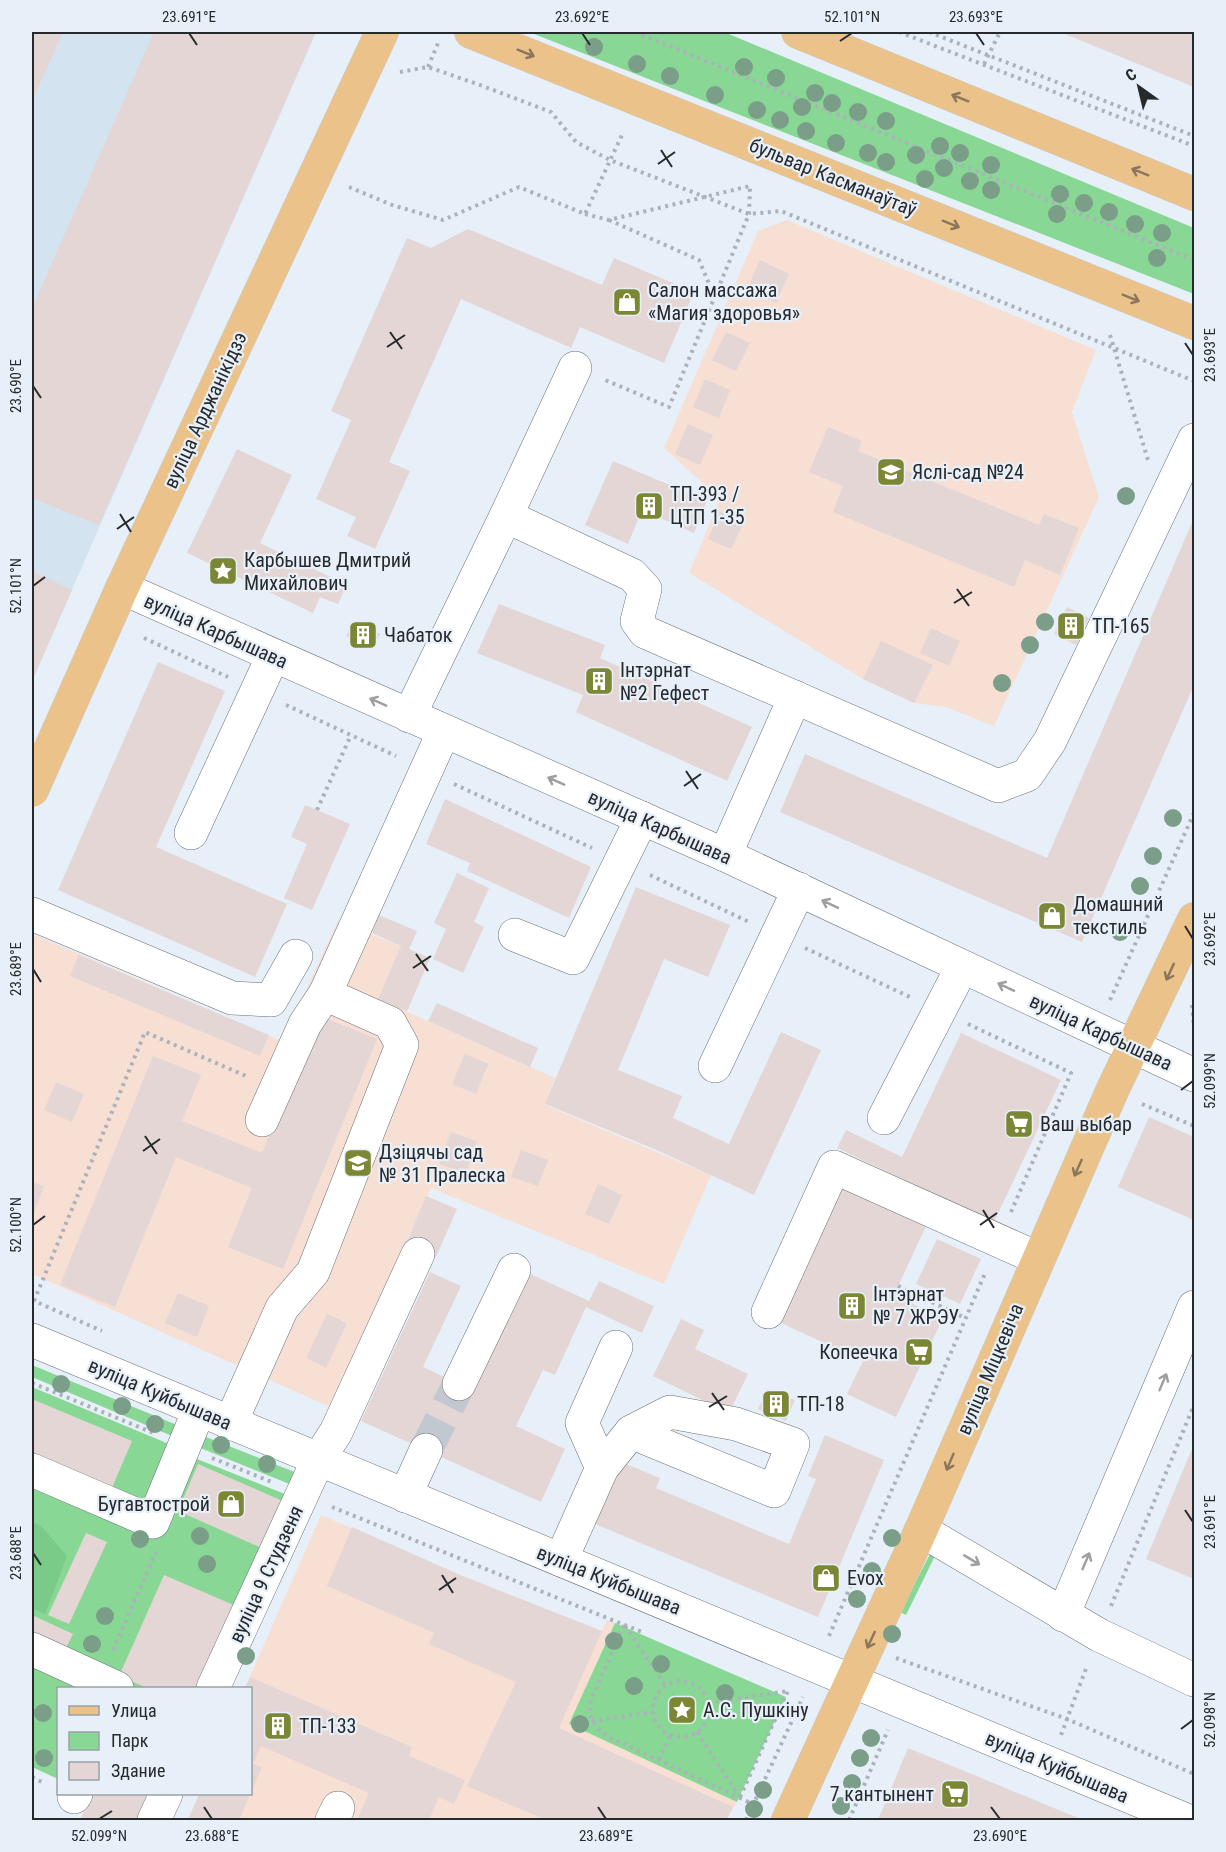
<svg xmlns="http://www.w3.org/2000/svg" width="1226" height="1852" font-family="'Roboto Condensed',sans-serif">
<rect width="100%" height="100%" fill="#e7f0f8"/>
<!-- built -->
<path fill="#d4e3f0" d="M32,32H316L32,681Z"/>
<!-- education -->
<g fill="#f7dfd4">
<path d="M787,220L1096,350L1072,412L1099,497L994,726L946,707L914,703L863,679L689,573L720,499L664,448L758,231Z"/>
<path d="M338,921L430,958L407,1012L555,1078L545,1105L711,1175L664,1284L431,1188L330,1407L32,1274V942L35,935L282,1041Z"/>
<path d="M321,1515L460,1575L602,1631L607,1620L615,1623L570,1724L737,1802L726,1820H188L199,1794H250V1688H245Z"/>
</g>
<!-- green -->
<g fill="#88d795">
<path d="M529,32H724L1194,228V294Z"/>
<path d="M32,1365L177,1425L172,1436L32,1377Z"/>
<path d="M32,1387L169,1444L143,1507L32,1460Z"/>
<path d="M198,1434L297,1473L292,1485L193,1445Z"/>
<path d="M192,1457L290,1496L203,1688H134L32,1638V1484L157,1534Z"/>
<path d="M930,1554L935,1556L906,1615L900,1612Z"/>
<path d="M615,1623L786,1697L737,1802L569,1724Z"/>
<path d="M32,1656L105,1688H58V1779L32,1767Z"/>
</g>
<!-- forest -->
<path fill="#7acb88" d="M32,1522L41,1526L67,1556L45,1614L32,1608Z"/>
<!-- building -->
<g fill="#e3d6d4">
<path d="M32,32H63L32,101Z"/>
<path d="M154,32H316L99,525L32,498V308Z"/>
<path d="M1060,32H1194V87Z"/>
<path d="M468,229L602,285L614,258L694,292L664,363L580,327L571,348L461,299L389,462L410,471L375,549L347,536L356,517L316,499L351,420L331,411L407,238L431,248Z"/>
<path d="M760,260L789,274L776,303L747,289Z"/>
<path d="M726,332L750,343L736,371L712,360Z"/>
<path d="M705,379L730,390L719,418L693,407Z"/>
<path d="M688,424L713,435L700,465L675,454Z"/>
<path d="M828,427L862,441L858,451L1039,525L1044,514L1079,528L1060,575L1025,560L1014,587L833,512L843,486L809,472Z"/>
<path d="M237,449L292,475L260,543L347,585L338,604L320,597L313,613L187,553Z"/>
<path d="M613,461L707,501L694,533L642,510L628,544L585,525Z"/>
<path d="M720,511L744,522L731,549L708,539Z"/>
<path d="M1194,518V685L1082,942L780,812L805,754L1047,858Z"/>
<path d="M32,571L72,590L32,681Z"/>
<path d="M499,604L605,645L600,658L752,727L727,781L576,712L583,695L477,653Z"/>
<path d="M1067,607L1089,618L1076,645L1054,634Z"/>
<path d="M354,621L380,634L372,649L346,636Z"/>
<path d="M931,628L960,641L949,666L920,653Z"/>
<path d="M881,641L933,665L914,703L863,679Z"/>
<path d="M158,662L225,691L156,847L287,904L255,977L58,890Z"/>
<path d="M445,799L591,867L569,918L467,871L470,863L426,844Z"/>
<path d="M305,805L350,824L312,910L284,898L307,844L291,837Z"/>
<path d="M457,873L489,888L474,922L484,927L463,973L433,959L446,929L434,923Z"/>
<path d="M636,887L730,925L708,977L664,959L618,1070L682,1096L673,1118L729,1144L781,1032L821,1050L754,1195L659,1151L545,1104Z"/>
<path d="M379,915L417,931L409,949L430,958L407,1011L378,999L401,946L372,933Z"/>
<path d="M79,955L269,1035L260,1056L70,976Z"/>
<path d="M437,1003L538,1048L530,1067L428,1021Z"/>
<path d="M318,1015L377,1039L283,1269L228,1247L252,1188L176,1157L115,1307L60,1285L153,1056L201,1075L182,1121L262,1153Z"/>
<path d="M961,1033L1061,1080L994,1222L837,1148L846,1130L902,1157Z"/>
<path d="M465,1054L488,1064L476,1094L452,1084Z"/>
<path d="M56,1082L84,1094L72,1122L44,1110Z"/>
<path d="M1149,1117L1194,1137V1220L1118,1187Z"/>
<path d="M451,1132L477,1141L466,1173L439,1164Z"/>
<path d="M521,1150L548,1160L538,1186L511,1177Z"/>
<path d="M32,1182L44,1186L34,1213L32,1212Z"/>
<path d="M598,1184L622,1195L609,1224L585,1214Z"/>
<path d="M842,1187L926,1226L894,1295L943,1318L896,1417L847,1394L863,1361L779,1322Z"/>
<path d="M426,1196L457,1209L436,1257L406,1244Z"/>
<path d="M937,1239L981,1259L960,1304L916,1284Z"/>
<path d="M524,1271L589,1301L599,1281L654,1306L642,1333L586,1307L555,1375L543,1370L516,1426L565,1449L541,1502L361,1421L430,1272L461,1286L423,1367L470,1389Z"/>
<path d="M178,1293L209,1306L197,1337L165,1323Z"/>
<path d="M327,1314L347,1323L326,1368L306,1358Z"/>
<path d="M681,1319L704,1330L695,1349L748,1374L729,1413L653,1376Z"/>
<path d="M767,1389L795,1400L786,1421L758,1409Z"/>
<path d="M32,1399L132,1441L111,1490L32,1456Z"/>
<path d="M825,1435L884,1460L818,1617L595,1524L621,1462L660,1478L656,1488L789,1544L816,1479L808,1476Z"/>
<path d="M1194,1444V1579L1146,1559Z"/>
<path d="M198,1464L285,1502L264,1549L178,1511Z"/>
<path d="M352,1527L460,1575L602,1631L559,1728L733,1807L726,1820H546L467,1786L516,1682L429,1644L434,1633L327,1586Z"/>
<path d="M86,1533L107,1542L69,1624L48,1615Z"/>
<path d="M164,1575L236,1606L200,1688H147L119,1676Z"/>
<path d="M32,1615L73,1634L65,1650L32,1634Z"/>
<path d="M250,1677L412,1747L409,1756L465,1780L454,1804L439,1797L429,1820H357L369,1793L261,1746L253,1764L262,1767L239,1820H188L199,1794H250V1688H245Z"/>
<path d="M908,1748L957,1768L1083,1820H878Z"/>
<path d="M92,1794H151L139,1820H80Z"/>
</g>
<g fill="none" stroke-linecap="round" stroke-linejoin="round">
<!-- minor-tunnel -->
<path stroke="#c1c8cf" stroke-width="33" stroke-dasharray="33 16" stroke-linecap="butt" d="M426,1450L459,1384"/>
<!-- minor casing -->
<g stroke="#6a7178" stroke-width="34">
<g id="minor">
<path d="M506,516L575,368"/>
<path d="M122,588L725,855L1194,1075"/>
<path d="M409,716L506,516L632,575L645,589L637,621L645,632L998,786L1027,775L1050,741L1194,440"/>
<path d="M191,833L273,656"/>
<path d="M725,855L795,697"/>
<path d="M32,914L232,998L271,1000L296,956"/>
<path d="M515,935L573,958L642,818"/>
<path d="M715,1066L799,889"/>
<path d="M884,1118L962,967"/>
<path d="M262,1120L305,1024L325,994L444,731"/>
<path d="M768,1312L834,1167L1037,1258"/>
<path d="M32,1340L1186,1820"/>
<path d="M459,1384L514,1270"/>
<path d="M230,1424L282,1308L313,1272L402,1045L390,1023L325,994"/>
<path d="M602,1468L582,1423L616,1347"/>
<path d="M32,1470L153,1522L199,1410"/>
<path d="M405,1496L426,1450"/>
<path d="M921,1530L1099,1635L1194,1680"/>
<path d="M561,1560L602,1468L631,1432L774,1491L793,1444L736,1424L670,1412L631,1432"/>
<path d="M1063,1615L1194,1307"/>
<path d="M32,1649L117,1688"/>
<path d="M213,1688L318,1460L336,1432L418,1254"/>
<path d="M74,1797L76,1794"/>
<path d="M154,1820L166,1794"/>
<path d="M332,1820L338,1808"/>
</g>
</g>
<!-- major casing -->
<g stroke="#cbcccd" stroke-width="34">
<g id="major">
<path d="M471,32L1194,323"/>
<path d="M798,32L1194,194"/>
<path d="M32,790L122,588L382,32"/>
<path d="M788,1820L921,1530L1112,1091L1194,919"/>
</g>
</g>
<!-- path -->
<g stroke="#abb2b9" stroke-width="4" stroke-dasharray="3 4.5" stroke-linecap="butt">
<path d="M635,32L1194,260"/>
<path d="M899,32L1194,146"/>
<path d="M929,32L1194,136"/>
<path d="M984,64L1000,32"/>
<path d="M428,67L439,41"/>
<path d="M400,72L428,67L480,85L551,112L576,142L610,160L749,214L781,211L1194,381"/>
<path d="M349,187L392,205L443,220L519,187L585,214L622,135"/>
<path d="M585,214L609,220L750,186L749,214L669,407L605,380"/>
<path d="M609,220L699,260L715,298"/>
<path d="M1110,335L1148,460"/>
<path d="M144,638L228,677"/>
<path d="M286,705L396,756"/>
<path d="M454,784L592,848"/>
<path d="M317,810L351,735"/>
<path d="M650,875L749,922"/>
<path d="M805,948L910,997"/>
<path d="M1110,1000L1194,813"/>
<path d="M1192,1005L1194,1027"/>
<path d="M968,1024L1071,1073L1011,1212"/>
<path d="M1142,1104L1194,1126"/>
<path d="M898,1286L965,1318"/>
<path d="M32,1300L102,1331"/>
<path d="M34,1301L145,1032L246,1076"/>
<path d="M32,1383L156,1434"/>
<path d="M212,1458L272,1482"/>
<path d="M332,1507L642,1632"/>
<path d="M1111,1606L1194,1405"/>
<path d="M624,1625L591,1700C586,1718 596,1729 611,1738L753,1804"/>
<path d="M625,1626L665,1685"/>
<path d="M829,1636L986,1271"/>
<path d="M113,1650L156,1552"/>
<path d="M896,1658L1067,1719L1194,1774"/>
<circle cx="681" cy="1709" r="28"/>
<path d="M708,1703L788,1691"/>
<path d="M592,1721L653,1712"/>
<path d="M697,1732L739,1796"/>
<path d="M1061,1735L1087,1666"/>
<path d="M659,1760L670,1735"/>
<path d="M32,1777L44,1783"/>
<path d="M740,1797L788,1691"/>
<path d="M746,1820L803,1697"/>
<path d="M849,1820L888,1730"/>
</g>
<!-- minor -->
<use href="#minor" stroke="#fff" stroke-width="33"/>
<!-- major -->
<use href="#major" stroke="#ecc28b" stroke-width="33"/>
</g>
<!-- trees -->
<g fill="#7b9e89">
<circle cx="594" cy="47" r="9"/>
<circle cx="637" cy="64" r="9"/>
<circle cx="744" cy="67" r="9"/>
<circle cx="670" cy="76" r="9"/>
<circle cx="776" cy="78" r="9"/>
<circle cx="815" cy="93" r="9"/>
<circle cx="715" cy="95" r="9"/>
<circle cx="832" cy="103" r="9"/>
<circle cx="802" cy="107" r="9"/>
<circle cx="757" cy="110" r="9"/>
<circle cx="858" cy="112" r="9"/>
<circle cx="780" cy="120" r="9"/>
<circle cx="886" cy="121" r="9"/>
<circle cx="806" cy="131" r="9"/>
<circle cx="836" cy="143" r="9"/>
<circle cx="940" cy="146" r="9"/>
<circle cx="868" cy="153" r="9"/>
<circle cx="960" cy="153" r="9"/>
<circle cx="916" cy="155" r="9"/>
<circle cx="886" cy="162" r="9"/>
<circle cx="991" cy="165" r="9"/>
<circle cx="944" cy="168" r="9"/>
<circle cx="925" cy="179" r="9"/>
<circle cx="970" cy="181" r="9"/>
<circle cx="991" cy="190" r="9"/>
<circle cx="1060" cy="194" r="9"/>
<circle cx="1084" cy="203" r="9"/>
<circle cx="1109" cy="212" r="9"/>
<circle cx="1057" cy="214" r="9"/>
<circle cx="1135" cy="224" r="9"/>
<circle cx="1162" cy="233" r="9"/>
<circle cx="1157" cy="258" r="9"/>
<circle cx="1126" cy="496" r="9"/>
<circle cx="1045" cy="622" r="9"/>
<circle cx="1030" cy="645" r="9"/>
<circle cx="1002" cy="683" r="9"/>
<circle cx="1173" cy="818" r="9"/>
<circle cx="1153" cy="856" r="9"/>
<circle cx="1140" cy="886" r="9"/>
<circle cx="1120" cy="932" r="9"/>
<circle cx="61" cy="1384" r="9"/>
<circle cx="122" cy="1406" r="9"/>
<circle cx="155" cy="1424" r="9"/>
<circle cx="221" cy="1445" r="9"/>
<circle cx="267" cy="1464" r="9"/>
<circle cx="200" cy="1536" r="9"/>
<circle cx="892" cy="1538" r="9"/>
<circle cx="140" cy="1539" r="9"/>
<circle cx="207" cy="1564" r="9"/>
<circle cx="872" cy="1571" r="9"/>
<circle cx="857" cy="1599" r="9"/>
<circle cx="105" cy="1616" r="9"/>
<circle cx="892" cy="1634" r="9"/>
<circle cx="614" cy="1641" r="9"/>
<circle cx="92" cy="1644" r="9"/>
<circle cx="246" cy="1656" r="9"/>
<circle cx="661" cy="1664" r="9"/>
<circle cx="634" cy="1686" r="9"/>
<circle cx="725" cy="1693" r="9"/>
<circle cx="43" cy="1713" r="9"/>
<circle cx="580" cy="1724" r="9"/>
<circle cx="871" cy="1738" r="9"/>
<circle cx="44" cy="1758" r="9"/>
<circle cx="860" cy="1758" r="9"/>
<circle cx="852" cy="1783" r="9"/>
<circle cx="763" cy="1790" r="9"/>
<circle cx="841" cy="1806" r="9"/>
<circle cx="754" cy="1809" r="9"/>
</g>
<!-- one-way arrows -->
<defs><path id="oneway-shaft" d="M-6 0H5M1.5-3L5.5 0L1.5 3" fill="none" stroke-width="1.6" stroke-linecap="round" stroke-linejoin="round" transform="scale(1.5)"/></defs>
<g stroke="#8a765c">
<use href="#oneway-shaft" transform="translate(526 53) rotate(22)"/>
<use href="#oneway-shaft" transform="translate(960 98) rotate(-158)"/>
<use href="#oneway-shaft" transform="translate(1140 172) rotate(-158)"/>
<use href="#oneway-shaft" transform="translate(951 224) rotate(22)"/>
<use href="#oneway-shaft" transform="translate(1131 298) rotate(22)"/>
<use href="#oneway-shaft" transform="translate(1170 972) rotate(115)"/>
<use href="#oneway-shaft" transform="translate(1078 1168) rotate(114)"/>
<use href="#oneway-shaft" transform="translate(950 1462) rotate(113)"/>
<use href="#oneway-shaft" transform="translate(871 1640) rotate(115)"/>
</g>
<g stroke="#9e9fa0">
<use href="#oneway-shaft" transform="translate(378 702) rotate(-156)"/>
<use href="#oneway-shaft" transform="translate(556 781) rotate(-156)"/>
<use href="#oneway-shaft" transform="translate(830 904) rotate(-155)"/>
<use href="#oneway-shaft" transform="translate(1006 987) rotate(-155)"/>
<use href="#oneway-shaft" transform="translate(1163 1382) rotate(-67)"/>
<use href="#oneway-shaft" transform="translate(972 1560) rotate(31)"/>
<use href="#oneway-shaft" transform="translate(1086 1561) rotate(-67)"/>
</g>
<!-- ticks -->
<path fill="none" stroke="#272a2d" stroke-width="2" d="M189,33L197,45M582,33L590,45M976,33L984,45M840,41L852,33M661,150L672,167M658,164L675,152M390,332L402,349M1185,343L1193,355M387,347L405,335M33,386L41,398M120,514L131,532M117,529L134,517M33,586L45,577M957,589L969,606M954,603L972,592M686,771L698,789M684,786L701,774M1185,926L1193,939M416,954L428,971M413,968L431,956M33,969L41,982M1181,1090L1193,1081M145,1136L157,1154M143,1151L160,1139M983,1210L994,1228M33,1225L45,1216M980,1225L997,1213M712,1393L724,1410M709,1407L727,1396M1185,1510L1193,1522M33,1553L41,1565M442,1575L453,1593M439,1590L456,1578M1181,1729L1193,1720M204,1807L212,1819M598,1807L606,1819M991,1807L1000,1819M99,1819L112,1811"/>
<!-- icons -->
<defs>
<g id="shop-square" transform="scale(1.5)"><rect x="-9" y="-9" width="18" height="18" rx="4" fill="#7b8734" stroke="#e7f0f8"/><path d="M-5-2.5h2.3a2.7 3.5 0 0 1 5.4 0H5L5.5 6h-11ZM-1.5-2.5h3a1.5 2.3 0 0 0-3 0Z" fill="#fff"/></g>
<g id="school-square" transform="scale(1.5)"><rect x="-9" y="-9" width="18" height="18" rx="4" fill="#7b8734" stroke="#e7f0f8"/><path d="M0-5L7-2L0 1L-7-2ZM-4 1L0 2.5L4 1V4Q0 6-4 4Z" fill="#fff"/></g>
<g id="building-square" transform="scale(1.5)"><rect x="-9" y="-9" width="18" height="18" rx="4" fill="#7b8734" stroke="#e7f0f8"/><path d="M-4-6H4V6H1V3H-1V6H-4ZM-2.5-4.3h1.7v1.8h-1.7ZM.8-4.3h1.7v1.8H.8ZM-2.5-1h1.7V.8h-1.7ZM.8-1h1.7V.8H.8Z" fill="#fff"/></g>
<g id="sight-square" transform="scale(1.5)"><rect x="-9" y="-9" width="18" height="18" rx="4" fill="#7b8734" stroke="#e7f0f8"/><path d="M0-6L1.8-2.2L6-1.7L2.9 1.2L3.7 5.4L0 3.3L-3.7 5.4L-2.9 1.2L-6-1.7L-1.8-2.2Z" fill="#fff"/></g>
<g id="supermarket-square" transform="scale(1.5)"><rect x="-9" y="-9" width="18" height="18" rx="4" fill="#7b8734" stroke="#e7f0f8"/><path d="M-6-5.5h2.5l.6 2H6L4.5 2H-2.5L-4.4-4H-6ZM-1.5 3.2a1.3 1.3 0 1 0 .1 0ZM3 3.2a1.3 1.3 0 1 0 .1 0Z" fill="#fff"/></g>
</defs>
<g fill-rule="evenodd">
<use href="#shop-square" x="627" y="302"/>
<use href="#school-square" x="891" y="472"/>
<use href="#building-square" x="649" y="506"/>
<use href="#sight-square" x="223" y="571"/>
<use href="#building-square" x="1071" y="626"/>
<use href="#building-square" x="363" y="635"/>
<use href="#building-square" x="599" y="681"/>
<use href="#shop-square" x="1052" y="916"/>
<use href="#supermarket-square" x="1019" y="1124"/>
<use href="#school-square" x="358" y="1163"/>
<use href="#building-square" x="852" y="1306"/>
<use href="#supermarket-square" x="919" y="1352"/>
<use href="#building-square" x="776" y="1404"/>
<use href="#shop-square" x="231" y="1504"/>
<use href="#shop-square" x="826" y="1578"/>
<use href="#sight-square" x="682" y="1710"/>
<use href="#building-square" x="278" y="1726"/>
<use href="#supermarket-square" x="955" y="1794"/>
</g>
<g text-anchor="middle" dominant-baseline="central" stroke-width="4.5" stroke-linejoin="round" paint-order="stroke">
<!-- street labels -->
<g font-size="20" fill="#272a2d" stroke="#e7f0f8">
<text transform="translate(833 177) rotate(22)">бульвар Касманаўтаў</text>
<text transform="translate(205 410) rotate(-65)">вуліца Арджанікідзэ</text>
<text transform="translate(216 631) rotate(24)">вуліца Карбышава</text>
<text transform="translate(660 827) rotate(24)">вуліца Карбышава</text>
<text transform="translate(1101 1032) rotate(25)">вуліца Карбышава</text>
<text transform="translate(990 1369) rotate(-67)">вуліца Міцкевіча</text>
<text transform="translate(160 1394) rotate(23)">вуліца Куйбышава</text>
<text transform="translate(266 1574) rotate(-65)">вуліца 9 Студзеня</text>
<text transform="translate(609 1580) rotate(22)">вуліца Куйбышава</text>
<text transform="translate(1057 1767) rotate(23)">вуліца Куйбышава</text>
</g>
<!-- poi labels -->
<g font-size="20" fill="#272a2d" stroke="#e7f0f8" text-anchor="start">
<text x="648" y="290">Салон массажа<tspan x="648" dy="23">«Магия здоровья»</tspan></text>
<text x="912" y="472">Яслі-сад №24</text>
<text x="670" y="494">ТП-393 /<tspan x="670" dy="23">ЦТП 1-35</tspan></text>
<text x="244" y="560">Карбышев Дмитрий<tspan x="244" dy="23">Михайлович</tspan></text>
<text x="1092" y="626">ТП-165</text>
<text x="384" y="635">Чабаток</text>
<text x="620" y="670">Інтэрнат<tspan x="620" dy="23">№2 Гефест</tspan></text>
<text x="1073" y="904">Домашний<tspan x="1073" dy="23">текстиль</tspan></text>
<text x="1040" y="1124">Ваш выбар</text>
<text x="379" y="1152">Дзіцячы сад<tspan x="379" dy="23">№ 31 Пралеска</tspan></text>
<text x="873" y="1294">Інтэрнат<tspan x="873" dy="23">№ 7 ЖРЭУ</tspan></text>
<text x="898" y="1352" text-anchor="end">Копеечка</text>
<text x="797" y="1404">ТП-18</text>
<text x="210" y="1504" text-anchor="end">Бугавтострой</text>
<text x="847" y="1578">Evox</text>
<text x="703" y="1710">А.С. Пушкіну</text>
<text x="299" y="1726">ТП-133</text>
<text x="934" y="1794" text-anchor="end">7 кантынент</text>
</g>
</g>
<!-- border -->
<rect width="1226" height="1852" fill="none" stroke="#e7f0f8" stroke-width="66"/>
<!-- legend -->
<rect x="57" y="1687" width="195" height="108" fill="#e7f0f8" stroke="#9aa1a7" stroke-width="1.5"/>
<rect x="69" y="1706" width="30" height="9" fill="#ecc28b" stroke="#9aa1a7" stroke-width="1.5"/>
<text x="111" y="1717" font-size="18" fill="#272a2d">Улица</text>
<rect x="69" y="1732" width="30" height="18" fill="#88d795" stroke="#9aa1a7" stroke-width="1.5"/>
<text x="111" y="1747" font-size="18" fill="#272a2d">Парк</text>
<rect x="69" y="1762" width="30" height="18" fill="#e3d6d4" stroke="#9aa1a7" stroke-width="1.5"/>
<text x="111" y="1777" font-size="18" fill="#272a2d">Здание</text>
<!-- north arrow -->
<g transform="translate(1139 87) rotate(326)" stroke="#e7f0f8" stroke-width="4.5" paint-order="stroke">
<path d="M0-4.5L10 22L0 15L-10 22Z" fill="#272a2d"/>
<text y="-9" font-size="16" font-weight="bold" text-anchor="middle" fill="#272a2d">С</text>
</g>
<rect x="33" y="33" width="1160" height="1786" fill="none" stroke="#272a2d" stroke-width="2"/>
<g font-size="15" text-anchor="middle" fill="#272a2d">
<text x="189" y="22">23.691°E</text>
<text x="582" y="22">23.692°E</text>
<text x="852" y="22">52.101°N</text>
<text x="976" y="22">23.693°E</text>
<text transform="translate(1210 355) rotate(-90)" y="5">23.693°E</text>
<text transform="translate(16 386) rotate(-90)" y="5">23.690°E</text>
<text transform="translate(16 586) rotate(-90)" y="5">52.101°N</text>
<text transform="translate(1210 939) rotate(-90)" y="5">23.692°E</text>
<text transform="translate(16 969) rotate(-90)" y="5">23.689°E</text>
<text transform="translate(1210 1081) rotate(-90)" y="5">52.099°N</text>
<text transform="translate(16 1225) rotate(-90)" y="5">52.100°N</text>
<text transform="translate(1210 1522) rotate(-90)" y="5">23.691°E</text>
<text transform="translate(16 1553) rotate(-90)" y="5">23.688°E</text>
<text transform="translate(1210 1720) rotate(-90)" y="5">52.098°N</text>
<text x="99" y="1841">52.099°N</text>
<text x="212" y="1841">23.688°E</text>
<text x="606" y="1841">23.689°E</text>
<text x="1000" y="1841">23.690°E</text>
</g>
</svg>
